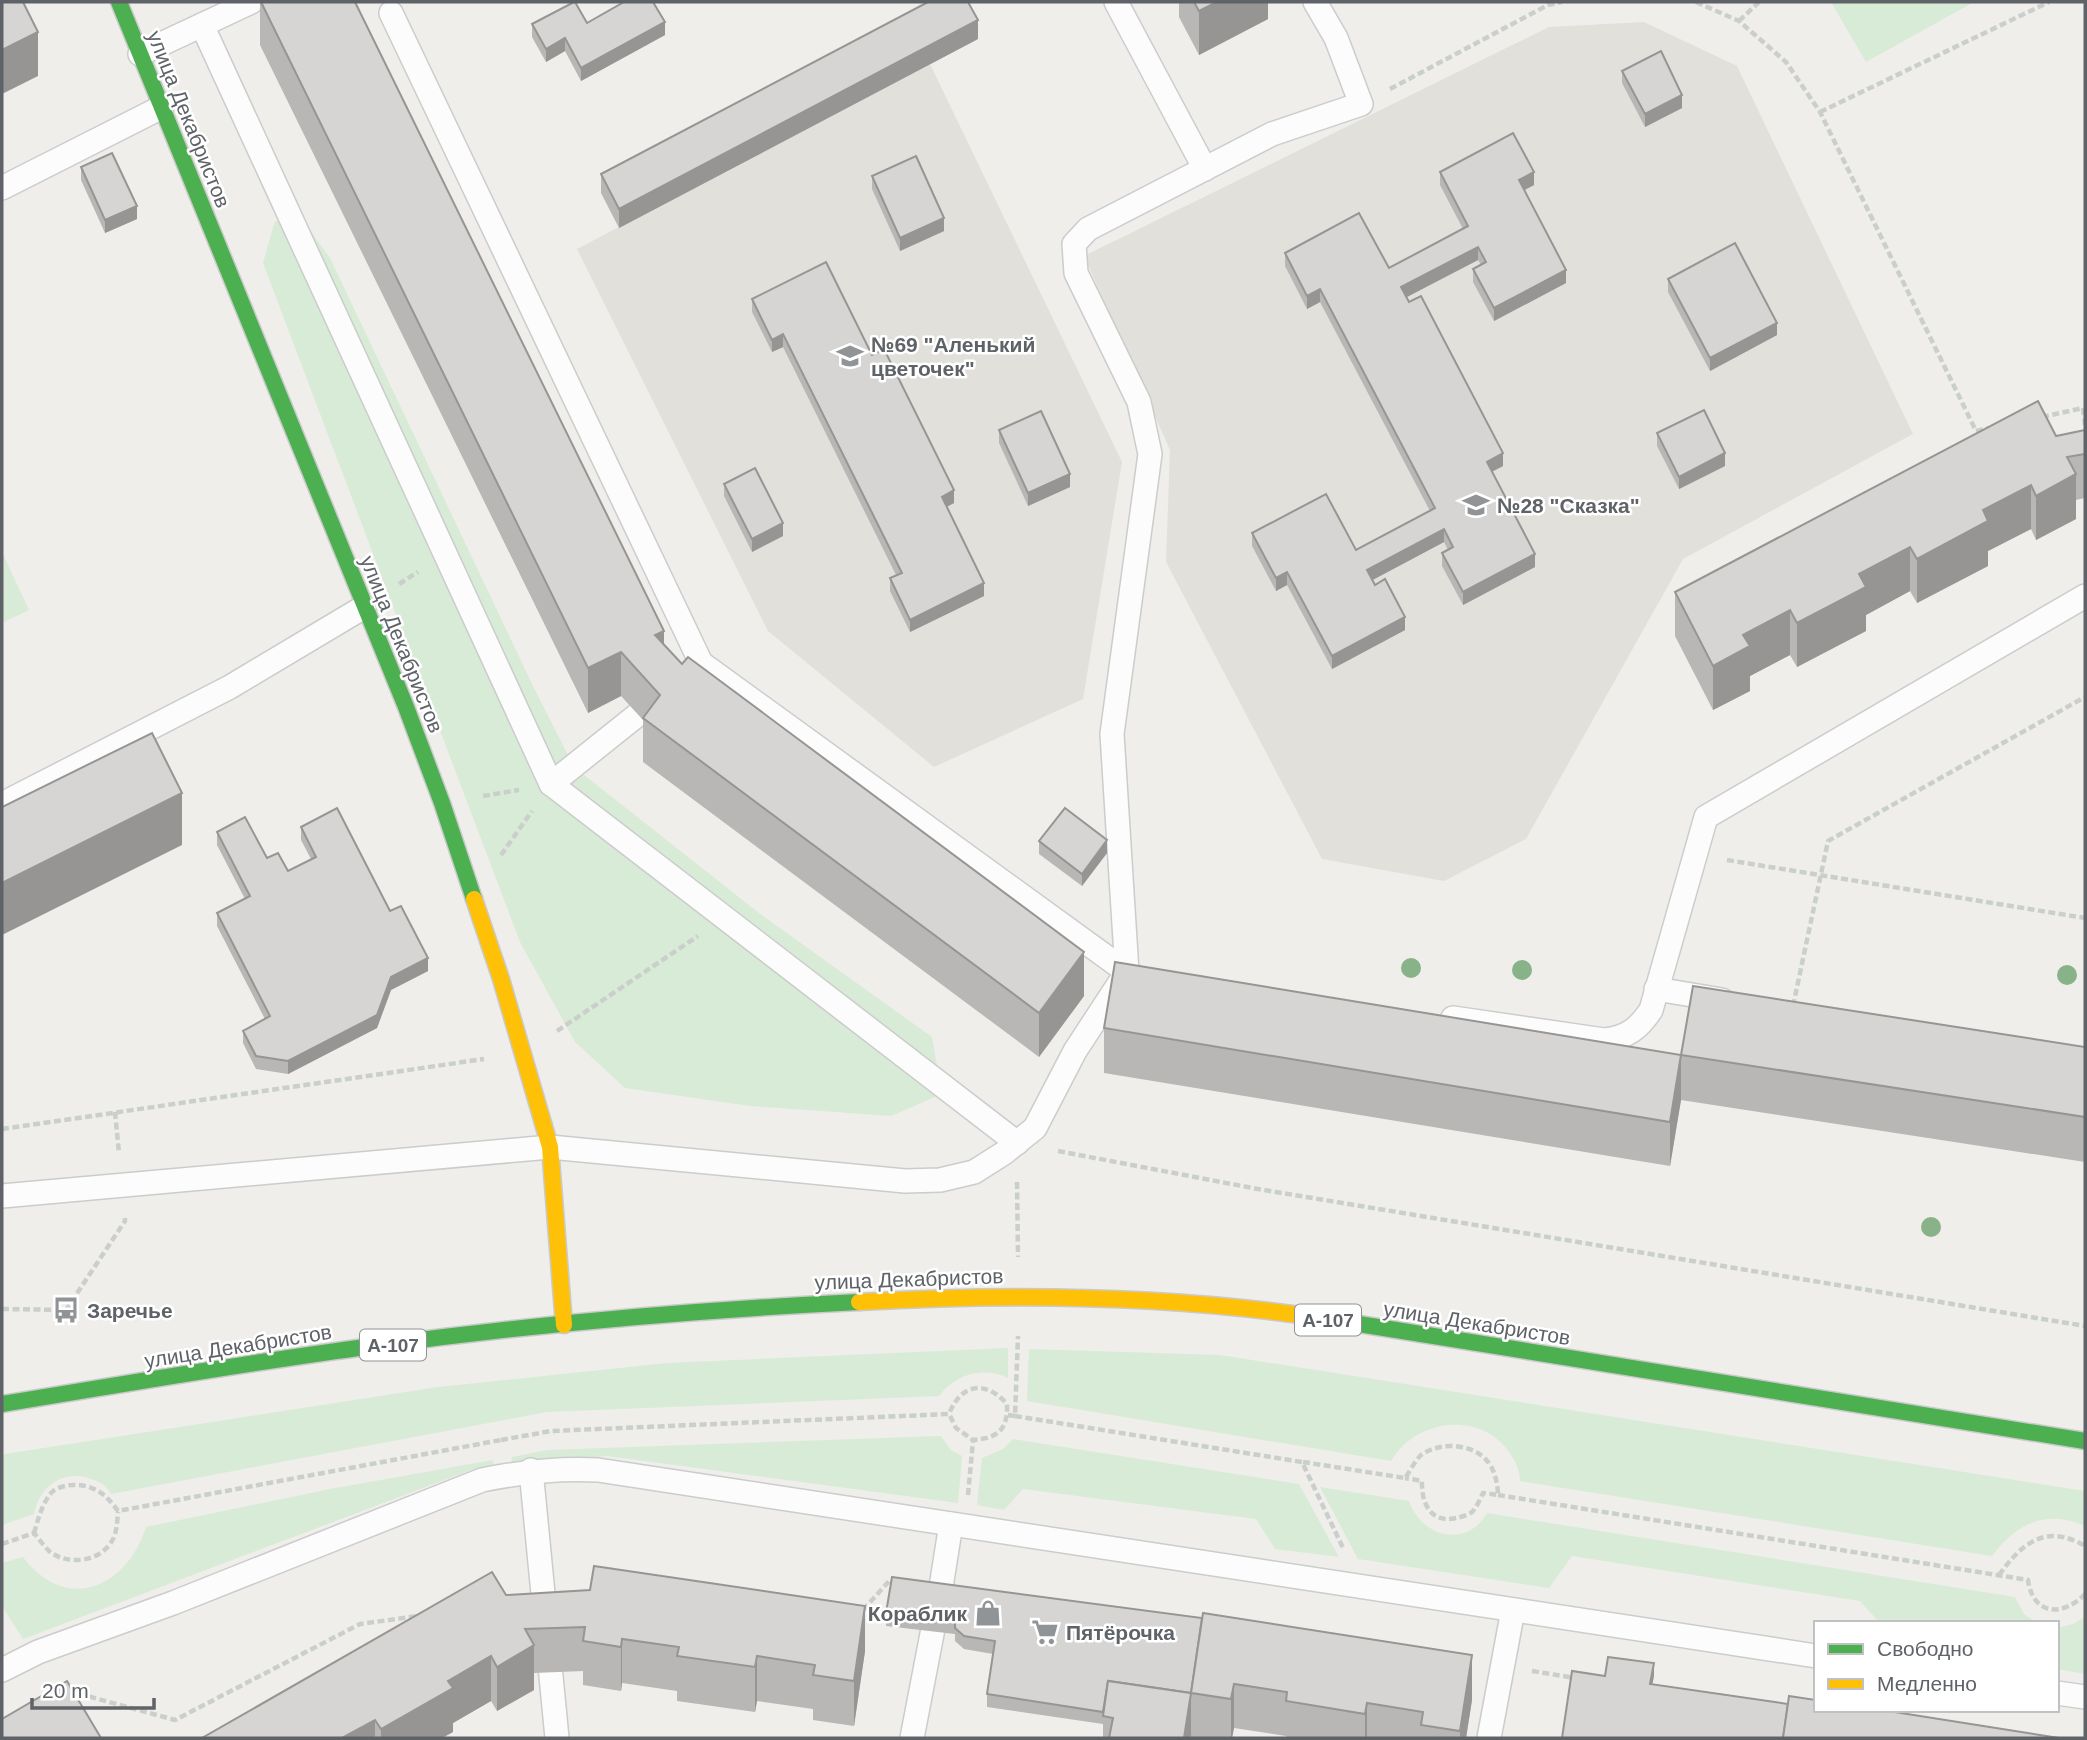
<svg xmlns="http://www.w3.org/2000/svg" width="2087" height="1740" font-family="Arial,sans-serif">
<rect width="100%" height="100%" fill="#efeeea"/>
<!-- education -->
<g fill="#e2e0da">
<path d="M1644,22L1737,66L1913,434L1683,559L1526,839L1444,881L1322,859L1166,562L1170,450L1084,256L1549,27Z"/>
<path d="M930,64L1122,462L1083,699L934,767L768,631L577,249Z"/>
</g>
<!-- green -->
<g fill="#d8ebd6">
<path d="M1831,2H1974L1866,62Z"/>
<path d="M275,221H303L330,258L532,684L574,767L759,913L932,1037L942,1094L891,1116L750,1106L625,1088L575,1042L520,942L263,263Z"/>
<path d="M2,552L29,610L2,623Z"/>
<path d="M1008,1348V1378C983,1366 955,1374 939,1396L547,1412L111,1494C106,1484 98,1481 88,1478C61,1470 39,1488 34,1514L2,1525V1455L5,1454L438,1387L667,1363Z"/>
<path d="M1029,1349L1220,1355L2085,1491V1526C2046,1509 2017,1523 1992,1556L1520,1481C1520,1470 1516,1463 1511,1455C1483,1410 1416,1418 1391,1461L1027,1401Z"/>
<path d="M941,1436L951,1450L962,1456L958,1503L607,1456L511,1464L512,1457L547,1450Z"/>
<path d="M1013,1439L1299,1484L1339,1557L1275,1549L1256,1519L1023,1489L1004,1510L977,1505L982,1458L1003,1449Z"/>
<path d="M493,1460L494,1466L476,1468L23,1639L2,1606V1563L23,1557C66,1614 127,1588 146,1527L330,1489Z"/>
<path d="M1320,1487L1409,1501C1421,1537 1467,1549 1487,1513L2015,1597L2024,1614L2037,1623H1880L1860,1601L1572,1556L1549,1588L1358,1559Z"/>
<path d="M2085,1617V1674L2057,1669V1628L2073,1624Z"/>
</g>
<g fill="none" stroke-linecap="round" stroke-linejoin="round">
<!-- lane casing -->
<g stroke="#cbcccc" stroke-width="26">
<g id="lane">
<path d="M1116,2L1205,169"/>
<path d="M391,13L701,663L1127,972"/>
<path d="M202,25L551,784L1017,1143"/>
<path d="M140,54L251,2"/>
<path d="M2,188L162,107"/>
<path d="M551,784L661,696"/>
<path d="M2,804L230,687L364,607"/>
<path d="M1127,972L1112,734L1150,454L1139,402L1076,273L1074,244L1088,229L1272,134L1361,104L1336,38L1315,2"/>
<path d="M1656,989L1722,1000"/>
<path d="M1453,1018L1604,1040C1627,1038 1639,1028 1651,1010L1706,817L2085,596"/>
<path d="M2,1196L550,1147L905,1181L940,1180L974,1172L1004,1153L1035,1128L1075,1051L1126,973"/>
<path d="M531,1470L557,1738"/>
<path d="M2,1670L38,1652L173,1603L482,1480C521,1472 558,1468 598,1470L1816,1656"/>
<path d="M2057,1693L2085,1697"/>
<path d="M912,1738L941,1587L951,1524"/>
<path d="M1489,1738L1513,1610"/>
</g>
</g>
<!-- fast casing -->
<g stroke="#cacacb" stroke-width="19">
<g id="fast">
<path d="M119,2L406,707L442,803L474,899"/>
<path d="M1334,1320L2085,1441"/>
<path d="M2,1404C126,1384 249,1362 374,1346C534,1324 697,1310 859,1302"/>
</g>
</g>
<!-- slow casing -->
<g stroke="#cacacb" stroke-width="19">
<g id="slow">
<path d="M474,899L501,979L550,1147L564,1325"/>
<path d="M859,1302C1017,1293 1177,1295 1334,1320"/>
</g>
</g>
<!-- path -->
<g stroke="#cacfcc" stroke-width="4.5" stroke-dasharray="7 3.5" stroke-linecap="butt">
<path d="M1696,2L1739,21L1786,62L1820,112L1976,431L1989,428"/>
<path d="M1739,21L1759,2"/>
<path d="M1390,89L1548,5L1562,2"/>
<path d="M1820,112L2049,2"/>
<path d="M2042,417L2083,408L2085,425"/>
<path d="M399,584L418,572"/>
<path d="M483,796L519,790"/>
<path d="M501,855L532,811"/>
<path d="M1727,860L2085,918"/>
<path d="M1793,1006L1828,841L2085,697"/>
<path d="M557,1031L698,936"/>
<path d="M115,1112L119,1153"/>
<path d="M2,1129L484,1059"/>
<path d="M1058,1151L1258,1189L2085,1326"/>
<path d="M1017,1182L1018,1257"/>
<path d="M2,1309L66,1310L125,1221V1218"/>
<path d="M1008,1415L1015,1416L1018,1336"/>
<path d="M1015,1416L1302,1462L1344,1550"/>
<path d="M501,1440L551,1431L949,1414L956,1428L973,1440C998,1438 1008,1430 1007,1404C986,1380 961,1383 949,1414"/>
<path d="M1303,1462L1405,1478C1410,1471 1415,1461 1421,1455C1429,1449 1441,1446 1451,1446C1482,1447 1497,1464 1498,1495L1483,1493C1480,1499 1477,1507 1472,1512C1468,1515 1461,1517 1456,1518C1431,1524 1421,1503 1422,1481L1405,1478"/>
<path d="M968,1495L973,1441"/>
<path d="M1498,1495L2028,1580C2033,1616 2063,1617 2085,1594"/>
<path d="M34,1533C38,1520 42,1503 52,1492C56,1488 66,1485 72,1485C93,1484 106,1494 118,1511L501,1440"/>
<path d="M2,1544L34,1533C39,1539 44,1546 49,1551C66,1565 96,1563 110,1544C117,1535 117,1523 118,1512"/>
<path d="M1999,1575C2022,1543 2046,1523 2085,1546"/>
<path d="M863,1610L890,1580L896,1581"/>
<path d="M1532,1671L1575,1678"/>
<path d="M69,1691L175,1720L360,1624L418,1616"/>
</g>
<!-- lane -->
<use href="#lane" stroke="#fdfcfc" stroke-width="23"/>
<!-- fast -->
<use href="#fast" stroke="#4caf50" stroke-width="16"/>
<!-- slow -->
<use href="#slow" stroke="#ffc107" stroke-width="16"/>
</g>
<!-- trees -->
<g fill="#88b388">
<circle cx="1411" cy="968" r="10"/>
<circle cx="1522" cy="970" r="10"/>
<circle cx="2067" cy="975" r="10"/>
<circle cx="1931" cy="1227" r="10"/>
</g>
<!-- wall -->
<g fill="#b8b7b5">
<path d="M260,2H355L664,645L682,664L1084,996L1039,1057L643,762V720L621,696L588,713L260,45Z"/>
<path d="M1179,2H1268V19L1199,55L1179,17Z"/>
<path d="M587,23L665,35L581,81L565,51L546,62L532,37V24Z"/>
<path d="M978,39L619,228L601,193V174Z"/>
<path d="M1622,71L1682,108L1645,127L1622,83Z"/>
<path d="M81,167L137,219L105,233L81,180Z"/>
<path d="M1440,172L1534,185L1524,190L1566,283L1494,321L1473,282V269L1481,265L1478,260L1407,297L1503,466L1492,472L1535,567L1463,605L1442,566V553L1448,550L1444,542L1372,580L1405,630L1332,669L1287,585L1276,591L1252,546V533L1356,550L1430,511L1320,302L1307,309L1285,266V253L1389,268L1463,229L1440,185Z"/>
<path d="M872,176L944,231L900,251L872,189Z"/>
<path d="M1668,279L1777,335L1710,371L1668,292Z"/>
<path d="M752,299L872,355L954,503L947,507L984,596L910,632L890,591V578L896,575L783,347L772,352L752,312Z"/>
<path d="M999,430L1070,487L1028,506L999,443Z"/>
<path d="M2085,430V498L2076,500V519L2036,540L2031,529L1988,551V566L1917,603L1910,591L1866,615V631L1797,667L1790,655L1750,676V691L1713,710L1675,636V592L2056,436Z"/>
<path d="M1657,433L1725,466L1679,489L1657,446Z"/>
<path d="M724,484L783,536L752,552L724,496Z"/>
<path d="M301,827L390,911L428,971L391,990L377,1028L288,1074L256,1069L243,1043V1031L265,1019L217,926V913L245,899L217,845V832L267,858L288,871L311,859L301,840Z"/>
<path d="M1039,841L1107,853L1082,886L1039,854Z"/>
<path d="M1104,1028L1681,1055L2085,1047V1162L1681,1100L1670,1166L1104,1073Z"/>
<path d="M892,1577L1472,1700L1466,1738H1286V1736L1234,1728L1232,1738H1103V1724L987,1707V1694L993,1654L964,1649L955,1641V1634L886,1626V1613Z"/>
<path d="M506,1595L865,1651L854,1726L813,1720V1709L757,1701L755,1712L677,1701V1691L622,1683L621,1691L583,1685V1671L534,1673V1690L497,1711L491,1701L453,1723V1732L442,1738H202Z"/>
</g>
<!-- shaded-wall -->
<g fill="#969594">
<path d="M1217,2H1268V19L1199,55V11Z"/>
<path d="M978,20V39L619,228V209Z"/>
<path d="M665,22V35L581,81V68Z"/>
<path d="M38,32V76L2,94V50Z"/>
<path d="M565,38V51L546,62V49Z"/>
<path d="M1682,95V108L1645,127V114Z"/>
<path d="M1534,172V185L1519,193V180Z"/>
<path d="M137,206V219L105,233V220Z"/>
<path d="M944,218V231L900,251V238Z"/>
<path d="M1478,247V260L1401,300V287Z"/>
<path d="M1566,270V283L1494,321V308Z"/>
<path d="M1320,289V302L1307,309V296Z"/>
<path d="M1777,323V335L1710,371V358Z"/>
<path d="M783,334V347L772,352V340Z"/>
<path d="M1503,453V466L1487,474V462Z"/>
<path d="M1725,453V466L1679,489V477Z"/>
<path d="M1070,474V487L1028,506V493Z"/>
<path d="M2076,474V519L2036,540V496Z"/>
<path d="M2031,485V529L1988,551V566L1917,603V559L1983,510Z"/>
<path d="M954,490V503L942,509V497Z"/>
<path d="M783,523V536L752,552V539Z"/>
<path d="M1444,529V542L1367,583V570Z"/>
<path d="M1910,547V591L1866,615V631L1797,667V623L1859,574Z"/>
<path d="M1535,554V567L1463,605V592Z"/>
<path d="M1287,572V585L1276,591V578Z"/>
<path d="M984,583V596L910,632V620Z"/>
<path d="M1790,610V655L1750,676V691L1713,710V666L1743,635Z"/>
<path d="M1405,617V630L1332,669V656Z"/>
<path d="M664,631V675L655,635Z"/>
<path d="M621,652V696L588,713V668Z"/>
<path d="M182,793V845L2,935V883Z"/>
<path d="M1107,840V853L1082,886V874Z"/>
<path d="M1084,952V996L1039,1057V1013Z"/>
<path d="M428,958V971L391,990L377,1028L288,1074V1061L391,977Z"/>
<path d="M1681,1055V1100L1670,1166V1122Z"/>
<path d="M865,1606V1651L854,1726V1681Z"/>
<path d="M622,1639V1683L621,1691V1647Z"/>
<path d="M534,1645V1690L497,1711V1667Z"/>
<path d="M1472,1655V1700L1466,1738H1460V1731Z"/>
<path d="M491,1656V1701L453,1723V1732L442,1738H381V1729L448,1681Z"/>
<path d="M757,1656V1701L755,1712V1667Z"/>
<path d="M1654,1663V1676L1650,1697V1684Z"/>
<path d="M1234,1684V1728L1232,1738H1231V1699Z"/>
<path d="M1191,1693V1738H1184Z"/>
<path d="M1367,1703V1738H1365V1714Z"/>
<path d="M375,1720V1738H342Z"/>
</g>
<!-- building -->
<g fill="#d6d5d3" stroke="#969594" stroke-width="2">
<path d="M2,2H23L38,32L2,50Z"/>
<path d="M261,2H355L664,631L655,635L682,664L688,657L1084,952L1039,1013L643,718L660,695L621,652L588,668Z"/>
<path d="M574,2H575L587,23L624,2H653L665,22L581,68L565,38L546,49L532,24Z"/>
<path d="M928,2H968L978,20L619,209L601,174Z"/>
<path d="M1194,2H1217L1199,11Z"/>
<path d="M1661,51L1682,95L1645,114L1622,71Z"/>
<path d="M1513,133L1534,172L1519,180L1566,270L1494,308L1473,269L1486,262L1478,247L1401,287L1409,302L1421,296L1503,453L1487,462L1535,554L1463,592L1442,553L1453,547L1444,529L1367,570L1375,585L1385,579L1405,617L1332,656L1287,572L1276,578L1252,533L1326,494L1356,550L1435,508L1320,289L1307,296L1285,253L1359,213L1389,268L1468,226L1440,172Z"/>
<path d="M112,153L137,206L105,220L81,167Z"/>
<path d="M916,156L944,218L900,238L872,176Z"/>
<path d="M1735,243L1777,323L1710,358L1668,279Z"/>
<path d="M826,262L872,355L884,349L954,490L942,497L984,583L910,620L890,578L902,573L783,334L772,340L752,299Z"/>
<path d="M2038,401L2056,436L2085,430V454L2067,457L2076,474L2036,496L2031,485L1983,510L1988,521L1917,559L1910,547L1859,574L1866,587L1797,623L1790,610L1743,635L1750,646L1713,666L1675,592Z"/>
<path d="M1704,410L1725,453L1679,477L1657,433Z"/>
<path d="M1041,411L1070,474L1028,493L999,430Z"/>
<path d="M755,468L783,523L752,539L724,484Z"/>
<path d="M152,733L182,793L2,883V807Z"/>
<path d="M337,808L390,911L401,906L428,958L391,977L377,1015L288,1061L256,1056L243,1031L270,1016L217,913L250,896L217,832L245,817L267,858L278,853L288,871L316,857L301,827Z"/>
<path d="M1065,808L1107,840L1082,874L1039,841Z"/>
<path d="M1115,962L1681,1055L1670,1122L1104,1028Z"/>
<path d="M1693,986L2085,1047V1117L1681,1055Z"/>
<path d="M594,1566L865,1606L854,1681L813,1675L815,1665L757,1656L755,1667L677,1656L679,1647L622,1639L621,1647L583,1641L585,1627L525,1629L534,1645L497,1667L491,1656L448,1681L453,1688L381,1729L375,1720L342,1738H202L492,1572L506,1595L590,1590Z"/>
<path d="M892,1577L1202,1618L1191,1693L1108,1681L1103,1712L987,1694L995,1641L964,1636L955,1628V1621L886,1613Z"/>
<path d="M1203,1613L1472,1655L1460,1731L1421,1725L1423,1712L1367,1703L1365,1714L1286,1701L1287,1692L1234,1684L1231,1699L1191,1693L1184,1738H1109L1113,1718L1103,1716L1108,1681L1191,1693Z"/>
<path d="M1608,1657L1654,1663L1650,1684L1788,1704L1783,1738H1562L1572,1671L1605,1676Z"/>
<path d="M67,1681L101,1738H2V1719Z"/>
<path d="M1789,1696L1816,1700V1710H1882L2059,1738H1783Z"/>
</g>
<!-- icons -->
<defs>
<g id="school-bare" transform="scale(2.1)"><path d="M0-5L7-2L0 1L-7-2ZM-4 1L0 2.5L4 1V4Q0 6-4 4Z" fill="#919496" stroke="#fff" stroke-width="2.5" paint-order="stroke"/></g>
<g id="bus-bare" transform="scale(2.1)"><path d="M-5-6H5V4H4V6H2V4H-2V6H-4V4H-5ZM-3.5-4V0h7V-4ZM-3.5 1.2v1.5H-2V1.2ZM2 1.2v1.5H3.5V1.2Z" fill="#919496" stroke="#fff" stroke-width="2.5" paint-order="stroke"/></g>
<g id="shop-bare" transform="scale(2.1)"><path d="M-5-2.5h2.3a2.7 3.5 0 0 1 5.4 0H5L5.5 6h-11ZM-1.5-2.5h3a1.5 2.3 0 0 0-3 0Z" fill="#919496" stroke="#fff" stroke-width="2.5" paint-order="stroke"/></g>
<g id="supermarket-bare" transform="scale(2.1)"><path d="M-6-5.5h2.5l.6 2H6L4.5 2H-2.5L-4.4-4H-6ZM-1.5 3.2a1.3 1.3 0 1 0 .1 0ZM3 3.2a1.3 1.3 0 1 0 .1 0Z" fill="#919496" stroke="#fff" stroke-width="2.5" paint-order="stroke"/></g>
</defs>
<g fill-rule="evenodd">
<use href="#school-bare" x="850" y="356"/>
<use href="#school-bare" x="1476" y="505"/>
<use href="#bus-bare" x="66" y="1310"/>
<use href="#shop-bare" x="988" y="1613"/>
<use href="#supermarket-bare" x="1045" y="1632"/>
</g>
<g text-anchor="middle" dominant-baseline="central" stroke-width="5" stroke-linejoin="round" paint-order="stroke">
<!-- shield labels -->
<g fill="#fff" stroke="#8f9295" stroke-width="2">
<rect x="1295" y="1304.5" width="66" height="31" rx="5"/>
<rect x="360" y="1329.5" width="66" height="31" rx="5"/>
</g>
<g font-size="19" font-weight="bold" fill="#5f6368">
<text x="1328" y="1320">А-107</text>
<text x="393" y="1345">А-107</text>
</g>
<!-- street labels -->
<g font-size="21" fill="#5f6368" stroke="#fff">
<text transform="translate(189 119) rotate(68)">улица Декабристов</text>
<text transform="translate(402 644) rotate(68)">улица Декабристов</text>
<text transform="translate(909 1279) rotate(-2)">улица Декабристов</text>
<text transform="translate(1477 1323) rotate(9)">улица Декабристов</text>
<text transform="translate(238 1346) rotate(-9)">улица Декабристов</text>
</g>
<!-- poi labels -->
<g font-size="21" font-weight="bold" fill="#5f6368" stroke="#fff" text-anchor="start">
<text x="871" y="344">№69 "Аленький<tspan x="871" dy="24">цветочек"</tspan></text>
<text x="1497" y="505">№28 "Сказка"</text>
<text x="87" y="1310">Заречье</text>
<text x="967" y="1613" text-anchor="end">Кораблик</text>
<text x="1066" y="1632">Пятёрочка</text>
</g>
</g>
<!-- border -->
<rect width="2087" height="1740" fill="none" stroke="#5f6368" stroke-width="7"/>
<!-- legend -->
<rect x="1814" y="1621" width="245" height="91" fill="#ffffff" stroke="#bfc1c3" stroke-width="2"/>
<rect x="1828" y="1644" width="35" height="10" fill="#4caf50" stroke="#bfc1c3" stroke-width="2"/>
<text x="1877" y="1656" font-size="21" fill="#5f6368">Свободно</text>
<rect x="1828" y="1679" width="35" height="10" fill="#ffc107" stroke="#bfc1c3" stroke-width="2"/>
<text x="1877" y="1691" font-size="21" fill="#5f6368">Медленно</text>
<!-- scale -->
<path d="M32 1698v10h122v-10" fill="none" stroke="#5f6368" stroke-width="3.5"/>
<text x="42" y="1698" font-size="21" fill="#5f6368" stroke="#ffffff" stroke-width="5" paint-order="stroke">20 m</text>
</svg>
